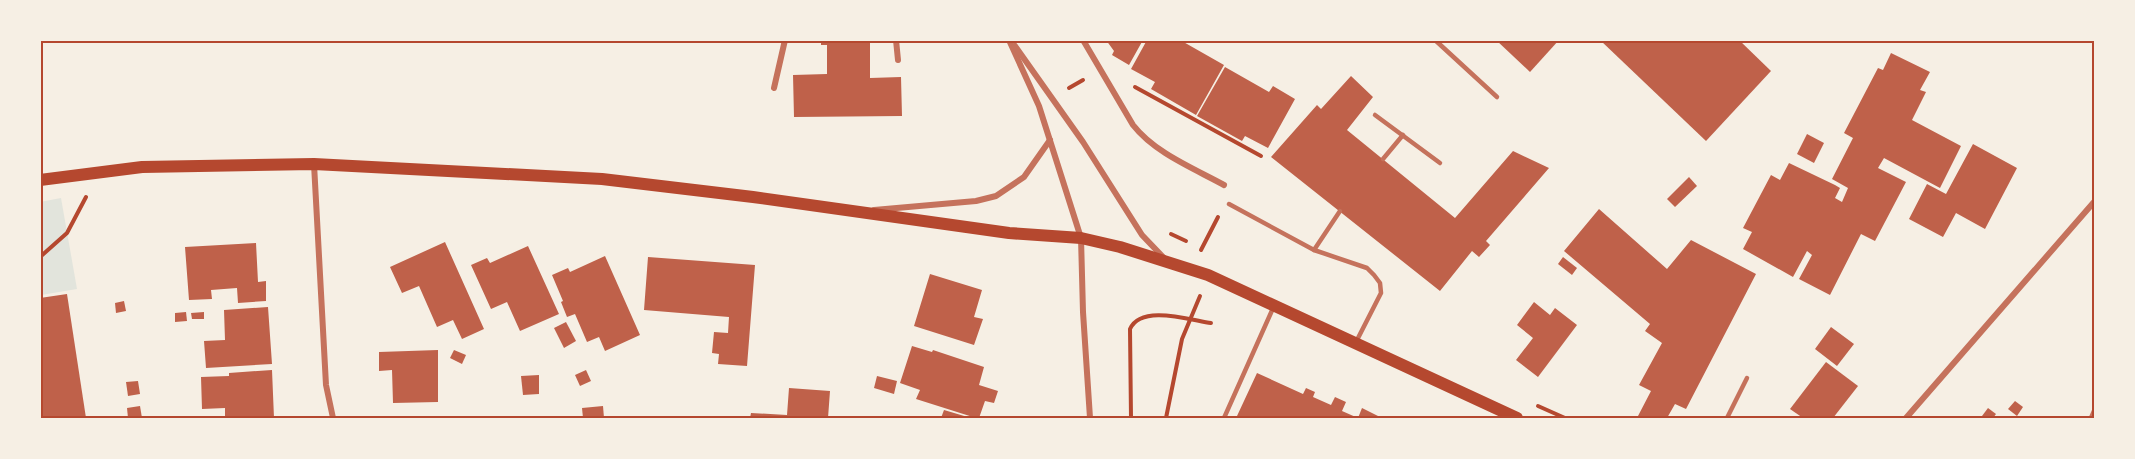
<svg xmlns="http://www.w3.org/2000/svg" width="2135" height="459" font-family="'Titillium Web',sans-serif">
<rect width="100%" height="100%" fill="#f6efe4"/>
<!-- green -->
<path fill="#e2e4dc" d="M61,198L77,289L41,295L40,202Z"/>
<!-- building -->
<g fill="#bf614a">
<path d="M821,40H870V78L901,77L902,116L794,117L793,75L827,74V45H821Z"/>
<path d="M1106,40H1143L1129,65L1112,55L1114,51Z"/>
<path d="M1147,40H1180L1224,65L1196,115L1151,89L1155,82L1131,69Z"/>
<path d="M1496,40H1559L1530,72Z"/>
<path d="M1600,40H1739L1771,71L1706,141Z"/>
<path d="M1891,53L1930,72L1920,90L1926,92L1912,120L1961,146L1940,188L1884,158L1878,168L1906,182L1875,241L1861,234L1830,295L1799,279L1812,255L1807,251L1793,277L1743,249L1752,232L1743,228L1771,175L1780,180L1789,163L1835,185L1840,188L1835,198L1842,202L1848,188L1832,179L1853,138L1844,133L1878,68L1883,70Z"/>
<path d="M1225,67L1269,92L1273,86L1295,99L1268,148L1245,136L1242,141L1197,116Z"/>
<path d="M1351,76L1373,97L1347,130L1455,218L1513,151L1549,168L1486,241L1490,245L1479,257L1472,251L1440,291L1271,157L1317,105L1321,109Z"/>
<path d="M1807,134L1824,143L1814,163L1797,154Z"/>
<path d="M1973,144L2017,168L1985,229L1956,213L1943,237L1909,219L1927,184L1946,194Z"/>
<path d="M1689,177L1697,186L1675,207L1667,199Z"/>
<path d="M1599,209L1667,269L1691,240L1756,274L1686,409L1675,404L1667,418H1642L1638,416L1651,391L1639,385L1662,343L1645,331L1650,324L1564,251Z"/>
<path d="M445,242L484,329L462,339L453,320L437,327L419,286L402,293L390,267Z"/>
<path d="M256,243L258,282L266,281V301L238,303L237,288L211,290L212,299L189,300L185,247Z"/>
<path d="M528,246L559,314L520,331L507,302L491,309L471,265L487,258L490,263Z"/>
<path d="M605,256L640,335L605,351L599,337L587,342L575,314L567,317L561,302L563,301L552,275L568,268L570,272Z"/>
<path d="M648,257L755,265L747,366L718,364L719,354L712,353L714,332L728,333L729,317L644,310Z"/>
<path d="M1563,257L1577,268L1572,275L1558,264Z"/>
<path d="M930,274L982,290L974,317L983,319L974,345L914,326Z"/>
<path d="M67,294L86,418H40V298Z"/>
<path d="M124,301L126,311L116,313L115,303Z"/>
<path d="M1534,302L1550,315L1555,308L1577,325L1538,377L1516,360L1533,338L1517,325Z"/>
<path d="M268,307L272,364L206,368L204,341L225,340L224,310Z"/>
<path d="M186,312L187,321L175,322V313Z"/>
<path d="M204,312V319H192L191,313Z"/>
<path d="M566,322L576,341L564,348L554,328Z"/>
<path d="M1831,327L1854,344L1837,366L1815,349Z"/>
<path d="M912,346L932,352L933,350L984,367L979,385L998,391L994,403L985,401L979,418H976L916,399L920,390L900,383Z"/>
<path d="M438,350V402L393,403L392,370L379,371V352Z"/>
<path d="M454,350L466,355L462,364L450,358Z"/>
<path d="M1826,362L1858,386L1833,418H1803L1790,409Z"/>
<path d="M272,370L274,418H225V408L202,409L201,377L229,376V373Z"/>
<path d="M586,370L591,381L580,386L575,375Z"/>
<path d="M1257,373L1303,394L1306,388L1315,392L1313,397L1331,405L1335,397L1346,402L1342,411L1358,418L1362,408L1378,416L1377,418H1242L1237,416Z"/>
<path d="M539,375V394L523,395L521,376Z"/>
<path d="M877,376L897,381L894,394L874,388Z"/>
<path d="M138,381L140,394L128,396L126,382Z"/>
<path d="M789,388L830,391L828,418H750L751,413L787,415Z"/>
<path d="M2015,401L2023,407L2017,416L2008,409Z"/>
<path d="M140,406L142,418H128L127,408Z"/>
<path d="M603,406L604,418H583L582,408Z"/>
<path d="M1988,408L1996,414L1993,418H1985L1982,416Z"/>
<path d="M944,410L971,418H941Z"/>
</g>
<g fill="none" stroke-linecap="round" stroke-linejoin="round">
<!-- path -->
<g stroke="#b5482f" stroke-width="4">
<path d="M1135,87L1261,156"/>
<path d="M1069,88L1083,80"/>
<path d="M1171,234L1186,241"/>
<path d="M1201,250L1218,217"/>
<path d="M40,257L67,233L86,197"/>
<path d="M1538,406L1565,418"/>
<path d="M1131,418L1130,329C1141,304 1190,320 1211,323"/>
<path d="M1166,418L1182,339L1200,296"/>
</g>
<!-- service -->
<g stroke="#c5725c" stroke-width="4.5">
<path d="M1435,40L1497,97"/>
<path d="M1375,115L1440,163"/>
<path d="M1383,159L1403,135"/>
<path d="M1229,204L1314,250L1367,268L1374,275L1380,283L1381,293L1356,342"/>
<path d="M1314,250L1340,211"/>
<path d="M1224,418L1274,306"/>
<path d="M1727,418L1747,378"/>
<path d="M2091,418L2094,411"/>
</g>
<!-- minor -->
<g stroke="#c5725c" stroke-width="6">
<path d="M896,40L898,60"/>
<path d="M1009,40L1039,106L1081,238L1083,312L1090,418"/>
<path d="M1083,40L1133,125C1155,153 1193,168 1224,185"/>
<path d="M1015,46L1083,142L1142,235L1164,258"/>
<path d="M774,88L785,40"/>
<path d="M314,164L326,385L333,418"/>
<path d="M874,210L976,201L996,196L1024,177L1050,140"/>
<path d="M1906,418L2094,202"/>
</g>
<!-- secondary -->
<path stroke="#b5482f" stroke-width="12" d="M40,180L142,167L314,164L602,179L753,197L1009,233L1081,238L1120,247L1208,275L1517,418"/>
</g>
<!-- border -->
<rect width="2135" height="459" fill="none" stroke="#f6efe4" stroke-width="84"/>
<rect x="42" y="42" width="2051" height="375" fill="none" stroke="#b5482f" stroke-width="2"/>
</svg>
